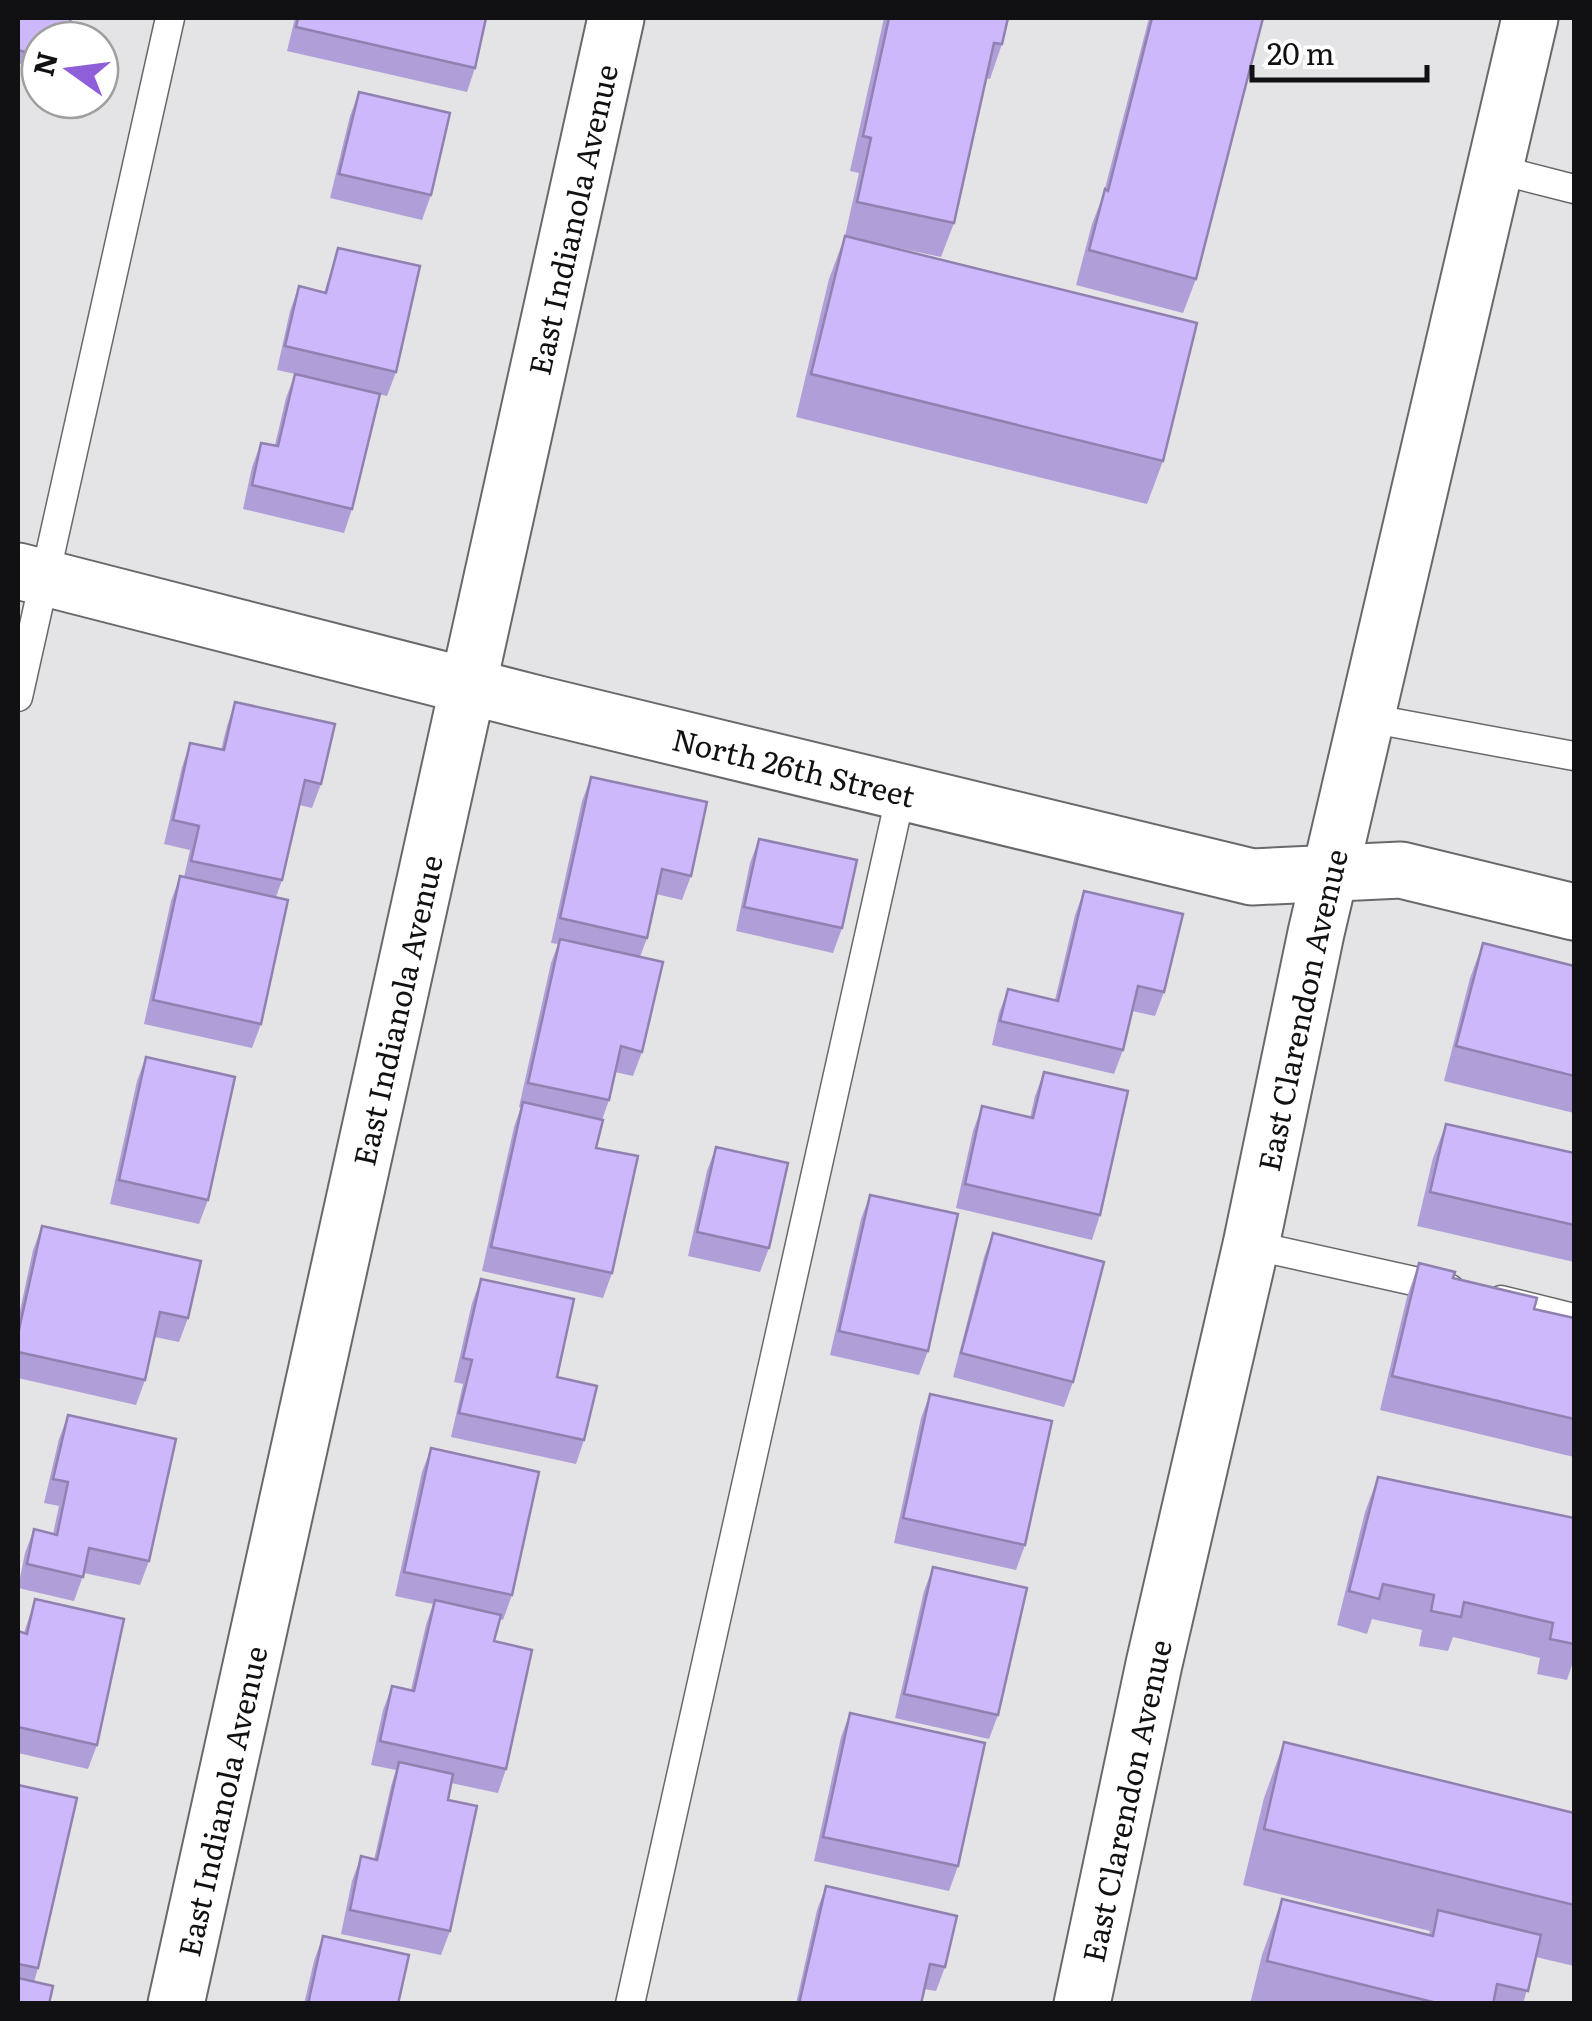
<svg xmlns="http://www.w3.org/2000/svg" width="1592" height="2021" font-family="Literata,serif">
<rect width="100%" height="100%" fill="#e4e3e6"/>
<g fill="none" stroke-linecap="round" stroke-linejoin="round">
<!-- lane casing -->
<g stroke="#69696c" stroke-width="31">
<g id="lane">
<path d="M1496,169L1574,189"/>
<path d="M18,697L170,18"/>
<path d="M1368,718L1574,756"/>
<path d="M1251,1245L1450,1289"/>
<path d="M1501,1300L1574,1318"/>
<path d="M630,2004L901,793"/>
</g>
</g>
<!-- street casing -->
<g stroke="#69696c" stroke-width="59">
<g id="street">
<path id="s1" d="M18,571L542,705L1252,877L1401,870L1574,912"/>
<path id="s2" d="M176,2004L616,18"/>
<path id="s3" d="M1082,2004L1154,1664L1251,1245L1316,933L1530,18"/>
</g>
</g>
<!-- lane -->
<use href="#lane" stroke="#fff" stroke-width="28"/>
<!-- street -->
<use href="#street" stroke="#fff" stroke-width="55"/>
</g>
<!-- wall -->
<g fill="#b09ed8">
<path d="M18,18L40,40V70L18,63Z"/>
<path d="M295,18H486L475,68L467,92L287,51Z"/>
<path d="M884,18H1008L1002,44L990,79L986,78L954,223L941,257L861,240L1163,461L1147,504L796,417L829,279L845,236L859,173L850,171Z"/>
<path d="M1149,18H1263L1196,279L1183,313L1076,285L1092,224L1103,196Z"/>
<path d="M359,92L431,195L422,220L330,198L350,116Z"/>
<path d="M338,248L396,372L387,396L324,381L352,509L344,533L243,509L252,467L261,443L275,445L286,398L295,374L277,370L290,311L299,286L324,293Z"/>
<path d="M235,702L321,784L312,808L299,805L282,880L276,897L261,1024L252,1048L144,1024L171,901L180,876L184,877L190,850L164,844L182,767L190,743L221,750L227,726Z"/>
<path d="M591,777L691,876L682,900L656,894L647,938L640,957L642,1052L633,1076L615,1072L609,1100L602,1120L596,1148L612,1273L603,1298L482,1271L514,1127L521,1107H519L551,963L558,944L551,943L582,801Z"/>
<path d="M759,839L842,928L833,953L736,931L750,863Z"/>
<path d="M1084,891L1164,992L1155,1016L1132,1011L1123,1050L1114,1074L992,1045L999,1013L1008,989L1055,1000L1075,915Z"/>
<path d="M1483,943L1574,966V1113L1444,1081L1470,978Z"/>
<path d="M146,1057L208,1200L199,1224L110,1204L137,1081Z"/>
<path d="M1044,1072L1100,1215L1092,1240L956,1208L973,1131L982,1106L1030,1118L1035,1096Z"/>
<path d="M1446,1124L1574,1153V1262L1417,1226L1433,1158Z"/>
<path d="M716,1147L769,1248L760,1272L688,1256L707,1171Z"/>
<path d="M870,1195L928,1351L919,1375L830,1355L861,1219Z"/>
<path d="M42,1226L188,1318L179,1342L155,1337L145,1380L136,1405L18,1378V1320L33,1250Z"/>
<path d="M993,1233L1073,1382L1064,1407L953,1377L984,1257Z"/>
<path d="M1419,1263L1453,1278L1534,1309L1574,1318V1457L1380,1410L1407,1297Z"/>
<path d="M481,1279L557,1377L584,1440L576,1464L451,1437L463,1384L454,1382L472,1303Z"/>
<path d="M930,1394L1025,1545L1016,1570L894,1543L921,1418Z"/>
<path d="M68,1415L149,1561L140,1585L84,1573L74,1601L18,1588L25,1553L34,1529L53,1534L59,1506L44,1503L59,1439Z"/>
<path d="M431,1448L512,1595L503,1620L500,1619L494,1641L506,1769L498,1793L451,1783L448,1800L450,1931L441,1955L341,1934L352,1881L361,1856L374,1860L391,1786L396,1770L371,1765L383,1710L392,1686L411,1690L426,1625L433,1604L395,1596L422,1472Z"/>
<path d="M1378,1477L1574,1518V1659L1567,1680L1537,1674L1540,1658L1453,1637L1448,1651L1419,1646L1422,1630L1372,1619L1367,1634L1337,1625L1365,1512Z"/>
<path d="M933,1567L998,1715L989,1739L895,1718L924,1591Z"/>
<path d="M35,1599L97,1745L88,1769L18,1753V1631L24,1633Z"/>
<path d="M850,1713L958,1866L949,1891L814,1861L841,1737Z"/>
<path d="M1284,1742L1574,1813V1966L1536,1957L1523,2004H1250L1262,1955L1282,1899L1429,1935L1430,1931L1243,1885L1264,1798Z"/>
<path d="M18,1785L38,1968L34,1982L18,2004Z"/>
<path d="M826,1886L945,1967L936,1991L924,1989L921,2004H796L817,1910Z"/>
<path d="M323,1936L398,2004H304L314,1961Z"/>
</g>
<!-- building -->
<g fill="#cdb8fb" stroke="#9081b0" stroke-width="2.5">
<path d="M18,18H71L65,40H40V56L18,50Z"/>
<path d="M298,18H486L475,68L296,27Z"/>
<path d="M889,18H1008L1002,44L994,43L954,223L857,202L871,138L863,136Z"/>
<path d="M1152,18H1263L1196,279L1089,250L1105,189L1108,191Z"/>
<path d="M359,92L450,113L431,195L339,174Z"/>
<path d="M845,236L1197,323L1163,461L811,374Z"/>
<path d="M338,248L420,266L396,372L285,346L299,286L326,293Z"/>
<path d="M295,374L380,394L352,509L252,485L261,443L278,446Z"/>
<path d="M235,702L335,724L321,784L305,780L282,880L191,861L199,826L173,820L190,743L224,750Z"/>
<path d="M591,777L707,802L691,876L662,869L647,938L560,918Z"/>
<path d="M759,839L857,860L842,928L744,907Z"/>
<path d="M180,876L288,900L261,1024L153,1000Z"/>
<path d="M1084,891L1183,914L1164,992L1138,986L1123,1050L1000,1021L1008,989L1058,1001Z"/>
<path d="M560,939L663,962L642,1052L621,1046L609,1100L528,1083Z"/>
<path d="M1483,943L1574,966V1076L1456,1046Z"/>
<path d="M146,1057L235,1077L208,1200L119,1180Z"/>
<path d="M1044,1072L1128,1091L1100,1215L965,1184L982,1106L1033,1118Z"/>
<path d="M523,1102L603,1120L596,1148L638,1156L612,1273L491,1247Z"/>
<path d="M1446,1124L1574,1153V1225L1430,1192Z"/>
<path d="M716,1147L788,1163L769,1248L697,1232Z"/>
<path d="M870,1195L958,1214L928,1351L839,1331Z"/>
<path d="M42,1226L201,1261L188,1318L160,1312L145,1380L18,1352V1334Z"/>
<path d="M993,1233L1104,1262L1073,1382L961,1353Z"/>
<path d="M1419,1263L1455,1272L1453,1278L1537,1298L1534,1309L1574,1318V1419L1392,1376Z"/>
<path d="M481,1279L574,1299L557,1377L597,1386L584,1440L459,1413L472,1360L463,1358Z"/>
<path d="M930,1394L1052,1421L1025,1545L903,1518Z"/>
<path d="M68,1415L176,1439L149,1561L89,1548L83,1577L27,1564L34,1529L57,1535L68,1482L53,1479Z"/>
<path d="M431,1448L539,1472L512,1595L404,1572Z"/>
<path d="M1378,1477L1574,1518V1644L1550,1639L1553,1623L1464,1602L1461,1617L1431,1611L1434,1595L1383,1584L1379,1599L1349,1591Z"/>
<path d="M933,1567L1027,1588L998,1715L904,1694Z"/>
<path d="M35,1599L124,1619L97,1745L18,1727V1631L27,1634Z"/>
<path d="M435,1600L501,1615L494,1641L532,1650L506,1769L380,1741L392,1686L414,1691Z"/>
<path d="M850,1713L985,1743L958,1866L823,1837Z"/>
<path d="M1284,1742L1574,1813V1905L1264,1829Z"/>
<path d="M399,1762L453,1774L448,1800L477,1806L450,1931L350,1910L361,1856L377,1860Z"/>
<path d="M18,1785L77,1798L38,1968L18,1964Z"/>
<path d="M826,1886L957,1916L945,1967L930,1964L921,2004H799Z"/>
<path d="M1282,1899L1433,1936L1438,1910L1541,1935L1528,1991L1497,1984L1493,2004H1441L1267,1961Z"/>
<path d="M323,1936L409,1955L398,2004H308Z"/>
<path d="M18,1978L53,1986L49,2004H18Z"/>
</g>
<g text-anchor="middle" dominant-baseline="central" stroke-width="8" stroke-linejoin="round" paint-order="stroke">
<!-- street labels -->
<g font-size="30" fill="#111012" stroke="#fff">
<text stroke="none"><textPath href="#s2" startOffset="1828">East Indianola Avenue</textPath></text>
<text stroke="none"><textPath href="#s1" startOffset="800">North 26th Street</textPath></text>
<text stroke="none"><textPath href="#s3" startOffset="1018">East Clarendon Avenue</textPath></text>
<text stroke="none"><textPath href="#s2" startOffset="1018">East Indianola Avenue</textPath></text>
<text stroke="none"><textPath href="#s3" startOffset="208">East Clarendon Avenue</textPath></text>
<text stroke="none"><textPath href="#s2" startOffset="208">East Indianola Avenue</textPath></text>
</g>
</g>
<!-- border -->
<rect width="1592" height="2021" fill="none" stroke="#111012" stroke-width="40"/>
<!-- north arrow -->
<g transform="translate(70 70) rotate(284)"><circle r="48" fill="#ffffff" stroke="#a09fa0" stroke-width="2.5"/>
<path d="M0-8L18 38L0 25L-18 38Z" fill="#8e5fd9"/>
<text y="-15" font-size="28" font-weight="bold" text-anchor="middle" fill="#111012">N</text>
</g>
<!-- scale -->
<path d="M1252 65v15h175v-15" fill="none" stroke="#111012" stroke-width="5"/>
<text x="1267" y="65" font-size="30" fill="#111012" stroke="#ffffff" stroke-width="8" paint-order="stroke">20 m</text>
</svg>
